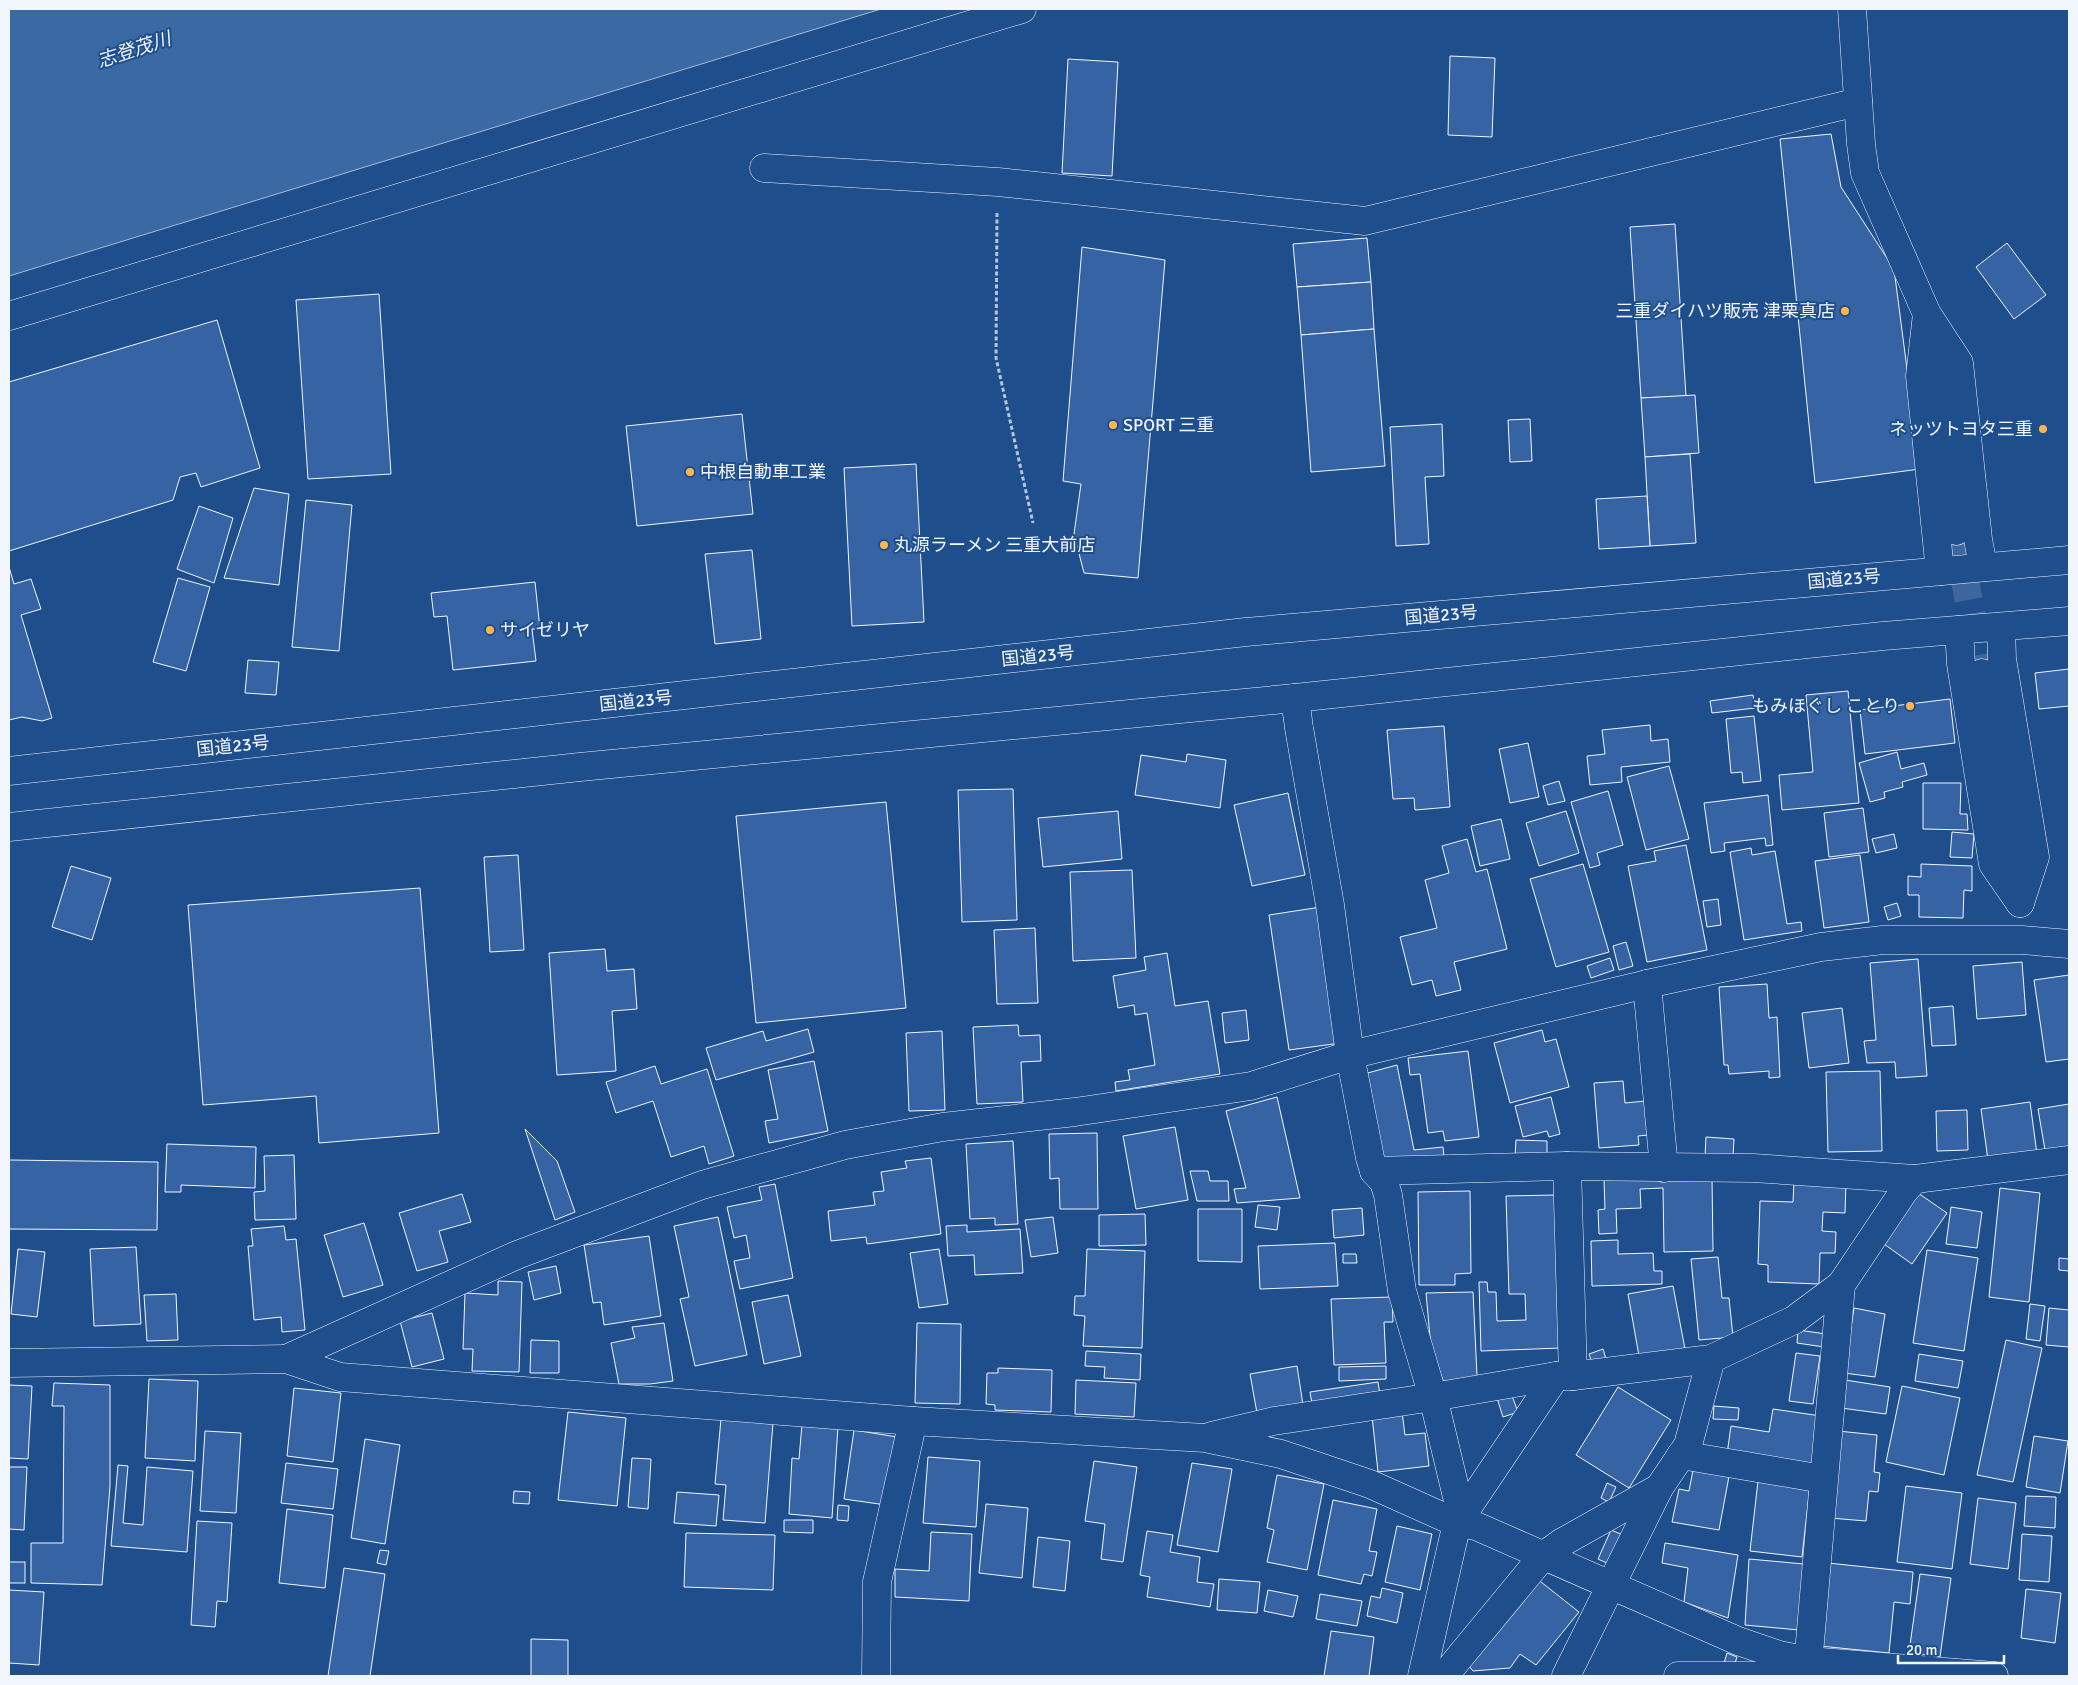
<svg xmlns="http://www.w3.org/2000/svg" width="2078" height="1685" font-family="Signika,'Noto Sans JP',sans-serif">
<rect width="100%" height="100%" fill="#1f4e8c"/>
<!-- water -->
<path fill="#3b69a3" stroke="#a8bbd7" d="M9,9H881L9,276Z"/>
<!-- building -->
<g fill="#3563a3" stroke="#f2f6ff">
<path d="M1450,56L1495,58L1492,137L1448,135Z"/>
<path d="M1068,59L1118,62L1112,176L1062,173Z"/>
<path d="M1831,134L1841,187L1894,269L1920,469L1815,483L1780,139Z"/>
<path d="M1675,224L1686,396L1641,398L1630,227Z"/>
<path d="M1367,238L1371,282L1297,287L1293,244Z"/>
<path d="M2007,243L2046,295L2014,319L1976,267Z"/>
<path d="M1082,247L1165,260L1138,578L1084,573L1074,534L1081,484L1063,481Z"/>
<path d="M1371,282L1374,329L1301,335L1297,287Z"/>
<path d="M379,294L391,474L308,479L296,300Z"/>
<path d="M217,320L260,468L201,487L196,473L180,477L173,500L9,551V382Z"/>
<path d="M1374,329L1385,466L1311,472L1301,335Z"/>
<path d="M1695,395L1699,453L1645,457L1641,398Z"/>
<path d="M742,414L753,514L637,526L626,426Z"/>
<path d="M1530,419L1532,461L1510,462L1508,420Z"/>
<path d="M1442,424L1444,476L1425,477L1429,544L1396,546L1390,427Z"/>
<path d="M1690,454L1696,543L1650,546L1645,457Z"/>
<path d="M916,464L924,622L852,626L844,468Z"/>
<path d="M254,488L289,494L279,585L224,578Z"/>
<path d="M1647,496L1650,546L1599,549L1596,499Z"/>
<path d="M306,500L352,505L339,651L292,647Z"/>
<path d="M199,506L233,518L214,583L177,569Z"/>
<path d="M752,550L761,639L715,644L705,554Z"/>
<path d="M9,567L14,584L31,579L41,609L21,615L52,718L42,721L22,717L9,720Z"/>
<path d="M178,578L210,587L186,671L153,662Z"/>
<path d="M535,582L540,629H532L536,661L453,670L447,616L434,617L431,593Z"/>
<path d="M248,660L279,662L276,695L245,693Z"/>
<path d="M2069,669V706L2039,709L2035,673Z"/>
<path d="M1848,691L1859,803L1782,810L1779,775L1813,772L1806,695Z"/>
<path d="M1753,695L1755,708L1712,713L1710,701Z"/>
<path d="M1950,699L1955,743L1865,754L1860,710Z"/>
<path d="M1754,716L1761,781L1743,783L1742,772L1731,773L1726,719Z"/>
<path d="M1650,725L1651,741L1668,739L1670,762L1621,767L1622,782L1590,785L1587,756L1605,754L1602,730Z"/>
<path d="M1444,726L1450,807L1415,810L1414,798L1393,799L1387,730Z"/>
<path d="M1528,743L1539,797L1510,803L1499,749Z"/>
<path d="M1897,752L1901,769L1924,763L1927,775L1902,782L1903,787L1884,792L1885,798L1870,802L1859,763Z"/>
<path d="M1187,754L1226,760L1220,808L1135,795L1141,755L1186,762Z"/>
<path d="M1669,766L1689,839L1646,850L1627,777Z"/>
<path d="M1559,781L1565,801L1548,805L1543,786Z"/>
<path d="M1923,783H1961L1960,814H1967L1968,830L1923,829Z"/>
<path d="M1013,789L1017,920L962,922L958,790Z"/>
<path d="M1608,791L1623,845L1597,853L1600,865L1590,868L1571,802Z"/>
<path d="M1288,793L1305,875L1252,886L1234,805Z"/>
<path d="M1768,795L1773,845L1766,846L1765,838L1724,843L1725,851L1711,853L1704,803Z"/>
<path d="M886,802L906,1008L756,1023L736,816Z"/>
<path d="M1863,808L1869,852L1829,857L1824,813Z"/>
<path d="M1118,811L1122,859L1043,867L1038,818Z"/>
<path d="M1566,811L1579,853L1539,866L1526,823Z"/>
<path d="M1501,819L1510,859L1480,866L1471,826Z"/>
<path d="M1952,832L1974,834L1972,858L1950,857Z"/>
<path d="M1894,834L1897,848L1876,853L1872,839Z"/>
<path d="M1467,839L1476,872L1487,869L1507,949L1454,962L1461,990L1436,996L1432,980L1412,985L1400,937L1437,928L1425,880L1449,873L1442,846Z"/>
<path d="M1686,845L1707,950L1647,962L1628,866L1656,861L1654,851Z"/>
<path d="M1751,848L1752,855L1775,851L1787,924L1801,922L1802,931L1744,940L1730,852Z"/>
<path d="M518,855L524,950L490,952L484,857Z"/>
<path d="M1860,855L1869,922L1824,928L1815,861Z"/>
<path d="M1583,864L1609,952L1556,967L1530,879Z"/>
<path d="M1921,864L1972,866V891L1964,890L1963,918L1919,917V895H1908V876L1921,877Z"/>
<path d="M71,866L111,878L92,940L52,927Z"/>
<path d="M1132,870L1136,958L1073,961L1070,872Z"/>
<path d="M420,888L439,1133L319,1143L316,1096L203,1105L188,905Z"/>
<path d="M1718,899L1721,925L1707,927L1703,901Z"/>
<path d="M1897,903L1901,916L1888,920L1884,907Z"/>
<path d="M1321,907L1341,1043L1289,1050L1269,915Z"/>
<path d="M1035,928L1038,1003L997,1004L994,930Z"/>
<path d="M1626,942L1633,966L1619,970L1613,946Z"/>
<path d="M605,949L607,971L634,969L637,1009L612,1011L616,1071L557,1075L549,953Z"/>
<path d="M1167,953L1175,1006L1208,1001L1220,1074L1116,1091L1115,1082L1130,1080L1128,1070L1155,1065L1147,1013L1135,1015L1134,1005L1118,1008L1113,976L1146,970L1144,957Z"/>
<path d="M1610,958L1614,970L1591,978L1587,966Z"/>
<path d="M1918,959L1927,1076L1896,1078L1895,1062L1867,1063L1864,1041L1876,1040L1870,963Z"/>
<path d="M2022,962L2026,1015L1977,1019L1973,966Z"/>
<path d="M2069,975V1059L2046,1062L2034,980Z"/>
<path d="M1767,984L1769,1018L1777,1017L1780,1077L1769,1078V1071L1729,1074L1728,1065H1724L1719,987Z"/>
<path d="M1953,1006L1956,1045L1932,1046L1929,1008Z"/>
<path d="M1842,1008L1849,1063L1809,1068L1802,1013Z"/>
<path d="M1246,1010L1249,1040L1225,1043L1222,1013Z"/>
<path d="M1018,1025L1019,1036L1040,1035L1041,1061L1021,1062L1023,1102L977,1104L973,1027Z"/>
<path d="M808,1029L814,1052L716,1080L706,1048L763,1031L766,1041Z"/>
<path d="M1542,1030L1545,1042L1556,1039L1569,1087L1510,1103L1494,1043Z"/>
<path d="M942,1031L945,1110L909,1111L906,1033Z"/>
<path d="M1468,1051L1479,1137L1445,1141L1443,1131L1428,1133L1420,1074L1410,1075L1408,1058Z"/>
<path d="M814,1061L828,1131L769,1143L765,1121L778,1119L768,1070Z"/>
<path d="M1397,1065L1414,1150L1443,1147L1444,1157L1381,1159L1364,1074Z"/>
<path d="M655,1066L661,1084L707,1069L734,1156L709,1164L704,1146L671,1157L653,1101L616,1113L606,1082Z"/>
<path d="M1880,1071L1882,1151L1828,1152L1826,1072Z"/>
<path d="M1623,1081L1625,1103L1646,1101L1648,1135L1638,1136L1639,1145L1599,1148L1594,1083Z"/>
<path d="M1277,1097L1300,1198L1237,1203L1234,1189L1246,1188L1226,1111Z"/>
<path d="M1551,1097L1560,1134L1549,1137L1547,1131L1523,1137L1515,1106Z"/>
<path d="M2030,1102L2037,1154L1988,1160L1981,1109Z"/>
<path d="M2069,1104V1147L2045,1150L2038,1109Z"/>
<path d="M1967,1110L1968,1150L1937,1151L1936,1111Z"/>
<path d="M1175,1127L1188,1200L1136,1209L1123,1136Z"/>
<path d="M525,1129L557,1161L575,1212L555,1220Z"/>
<path d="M1097,1133L1098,1209H1060L1059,1178L1050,1179L1049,1134Z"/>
<path d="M1706,1137L1734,1139L1733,1157L1705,1156Z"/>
<path d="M1516,1140L1547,1141V1158L1515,1157Z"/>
<path d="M1013,1141L1018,1224L995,1225V1218L970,1219L966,1144Z"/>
<path d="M167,1144L256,1147L255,1188L181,1185V1192H165Z"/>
<path d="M294,1155L296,1219L255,1220L254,1192L265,1191L264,1156Z"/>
<path d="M931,1158L941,1234L867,1244L866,1237L831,1241L828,1211L875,1205L873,1192L884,1191L881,1172L907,1168L905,1161Z"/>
<path d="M9,1160L158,1162L157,1230L9,1229Z"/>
<path d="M1190,1171H1208L1210,1181H1228L1229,1201H1197Z"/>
<path d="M1712,1178L1713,1251L1664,1252L1663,1188L1640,1189L1641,1208L1616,1209L1617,1233L1599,1234L1598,1210L1605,1209L1604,1180Z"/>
<path d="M1794,1181L1846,1183L1845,1213L1823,1212L1822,1231L1836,1232L1835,1253H1820L1819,1284L1768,1282V1265L1758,1264L1760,1201L1793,1202Z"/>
<path d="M775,1184L793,1278L740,1289L734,1261L750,1258L746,1235L734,1238L727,1207L762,1200L759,1187Z"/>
<path d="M2000,1188L2040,1193L2029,1302L1989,1297Z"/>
<path d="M1470,1191L1471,1273L1455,1274V1285H1419L1418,1192Z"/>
<path d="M1918,1193L1947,1213L1912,1264L1884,1244Z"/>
<path d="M462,1194L471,1222L439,1231L448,1262L417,1271L399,1213Z"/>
<path d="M1556,1195L1561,1348L1481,1351L1479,1282H1487L1488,1292H1496L1497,1321L1526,1320L1525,1294H1509L1506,1196Z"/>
<path d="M1258,1205L1280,1207L1277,1230L1255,1227Z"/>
<path d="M1951,1207L1982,1212L1977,1248L1946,1244Z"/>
<path d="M1362,1208L1364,1235L1334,1238L1332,1210Z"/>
<path d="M1198,1209H1242V1262L1198,1261Z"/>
<path d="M1145,1214L1146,1245L1099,1246V1215Z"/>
<path d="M718,1217L747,1355L695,1366L680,1299L689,1297L674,1226Z"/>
<path d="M1053,1217L1058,1253L1031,1257L1025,1220Z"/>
<path d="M364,1223L383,1285L343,1297L324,1235Z"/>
<path d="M967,1225V1232L1020,1229L1023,1273L975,1275L974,1255L948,1256L946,1226Z"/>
<path d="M284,1226L286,1240L296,1239L305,1330L282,1332L281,1317L254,1320L248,1246H253L251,1229Z"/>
<path d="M649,1236L661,1316L604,1325L601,1302L593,1303L584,1245Z"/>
<path d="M1618,1240V1254L1653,1253L1654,1271H1662V1284L1592,1286L1591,1241Z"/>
<path d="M1335,1243L1338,1286L1260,1289L1258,1246Z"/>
<path d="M136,1247L141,1324L94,1326L90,1249Z"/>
<path d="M18,1249L45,1252L37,1317L11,1314Z"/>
<path d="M939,1249L948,1304L919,1308L910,1253Z"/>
<path d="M1087,1249L1145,1251L1142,1348L1083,1346L1085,1316L1074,1315L1075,1296H1085Z"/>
<path d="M1927,1250L1978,1258L1964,1351L1913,1343Z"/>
<path d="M1343,1254H1356L1357,1263H1343Z"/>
<path d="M1718,1257L1722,1298H1729L1733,1337L1699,1340L1691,1259Z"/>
<path d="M2059,1258L2069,1259V1271L2059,1270Z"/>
<path d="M556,1266L561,1293L534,1300L528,1272Z"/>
<path d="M498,1281L522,1282L519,1372L472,1371L473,1349H463L465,1293L498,1295Z"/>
<path d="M1673,1286L1685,1349L1639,1356L1628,1294Z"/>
<path d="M1473,1292L1477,1376L1444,1383L1431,1348L1426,1293Z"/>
<path d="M176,1294L178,1340L147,1341L144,1295Z"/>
<path d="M788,1295L801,1356L764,1364L752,1302Z"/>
<path d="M1392,1297L1393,1322H1384L1386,1363L1334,1365L1331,1299Z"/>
<path d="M2030,1304L2045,1306L2040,1341L2026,1339Z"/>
<path d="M1854,1308L1885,1314L1875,1377L1844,1373Z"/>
<path d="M2049,1308L2069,1310V1347L2046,1345Z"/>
<path d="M432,1313L444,1359L412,1367L400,1321Z"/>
<path d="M664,1323L673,1381L650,1384H619L611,1343L635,1338L632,1327Z"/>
<path d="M917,1323L961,1324L960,1404L915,1403Z"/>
<path d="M1798,1330L1826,1334L1824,1347L1797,1343Z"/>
<path d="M531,1340L559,1341V1373H530Z"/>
<path d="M2006,1340L2042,1348L2013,1482L1977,1475Z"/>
<path d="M1603,1349L1606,1359L1592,1363L1589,1354Z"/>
<path d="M1086,1351L1141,1354L1140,1380L1104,1378L1105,1367L1085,1366Z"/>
<path d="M1796,1353L1820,1356L1813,1404L1789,1401Z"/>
<path d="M1919,1354L1963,1361L1958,1388L1915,1381Z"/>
<path d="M1297,1366L1303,1405L1257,1413L1250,1374Z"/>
<path d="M1386,1366V1379L1339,1381V1367Z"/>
<path d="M998,1368L1052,1370L1051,1412L995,1410V1405L986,1404L987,1373H998Z"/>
<path d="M149,1379L198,1381L195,1461L145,1458Z"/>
<path d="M1076,1380L1136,1383L1134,1417L1075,1414Z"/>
<path d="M1845,1380L1890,1387L1886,1414L1841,1408Z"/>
<path d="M1378,1382L1380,1395L1312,1404L1310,1392Z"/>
<path d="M54,1383L110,1385V1486L102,1585L31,1583V1543H63L64,1406H52Z"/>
<path d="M9,1385L32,1386L28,1459L9,1458Z"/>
<path d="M1902,1386L1960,1398L1944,1475L1886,1462Z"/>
<path d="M1618,1387L1671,1420L1629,1488L1576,1455Z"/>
<path d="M294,1388L341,1393L333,1462L287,1456Z"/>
<path d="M1511,1393L1518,1412L1503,1417L1497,1398Z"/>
<path d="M1714,1406L1739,1408L1738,1420L1713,1419Z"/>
<path d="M1773,1409L1821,1416L1814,1467L1727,1454L1731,1426L1769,1432Z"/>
<path d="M568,1412L626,1418L617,1506L558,1500Z"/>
<path d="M1402,1412L1405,1435L1425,1433L1429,1466L1378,1472L1372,1416Z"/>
<path d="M721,1419L773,1423L765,1523L723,1520L726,1485L715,1484Z"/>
<path d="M802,1424L838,1427L832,1518L789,1514L792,1458L799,1459Z"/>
<path d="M854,1430L897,1437L886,1505L844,1499Z"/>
<path d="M205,1431L241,1433L236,1513L200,1511Z"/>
<path d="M1838,1431L1877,1435L1874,1472L1880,1473L1878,1492L1869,1491L1866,1521L1830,1518Z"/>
<path d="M2034,1436L2068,1441L2060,1493L2026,1487Z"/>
<path d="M365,1439L400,1445L385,1544L351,1538Z"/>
<path d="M928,1457L980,1461L976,1527L923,1523Z"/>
<path d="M632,1458L651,1459L648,1509L628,1507Z"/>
<path d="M1094,1461L1137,1467L1123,1562L1101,1559L1105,1524L1085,1521Z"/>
<path d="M286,1463L338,1469L333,1509L281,1503Z"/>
<path d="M1192,1463L1232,1469L1218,1552L1177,1545Z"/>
<path d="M118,1465L128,1466L123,1523L143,1525L147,1467L193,1471L187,1552L111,1546Z"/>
<path d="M1694,1465L1730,1471L1719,1530L1672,1522L1679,1489L1689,1491Z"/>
<path d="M9,1467H27L24,1530L9,1529Z"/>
<path d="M1277,1475L1324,1484L1307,1570L1267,1562L1274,1530L1267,1528Z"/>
<path d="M1758,1481L1810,1486L1802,1557L1750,1551Z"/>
<path d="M1607,1483L1616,1487L1609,1502L1601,1498Z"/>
<path d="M1906,1486L1962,1493L1952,1569L1897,1562Z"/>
<path d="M514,1491L530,1492L529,1504L513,1503Z"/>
<path d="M677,1492L719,1495L716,1526L674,1523Z"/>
<path d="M2026,1496L2056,1497L2055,1528L2024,1526Z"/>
<path d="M1978,1498L2016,1503L2008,1569L1970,1564Z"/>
<path d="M1333,1500L1377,1509L1369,1551L1377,1552L1372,1576L1364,1574L1361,1584L1318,1575Z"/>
<path d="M986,1504L1028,1508L1022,1578L979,1573Z"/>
<path d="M838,1505L849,1506L848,1521L837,1520Z"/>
<path d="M287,1509L333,1515L325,1588L279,1583Z"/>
<path d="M784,1520H813V1533L784,1532Z"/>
<path d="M197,1521L232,1523L227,1602L217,1601L215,1627L191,1625Z"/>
<path d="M1397,1526L1432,1534L1420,1590L1385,1582Z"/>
<path d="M1611,1530L1623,1535L1609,1564L1598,1559Z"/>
<path d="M1147,1531L1173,1535L1170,1552L1200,1557L1197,1582L1214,1584L1210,1607L1147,1597L1150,1577L1140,1575Z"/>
<path d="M931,1532L972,1534L969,1601L895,1597V1569L929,1571Z"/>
<path d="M686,1533L775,1535L773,1590L684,1587Z"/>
<path d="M2022,1534L2052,1536L2049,1582L2019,1580Z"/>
<path d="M1038,1537L1070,1541L1065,1591L1033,1587Z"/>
<path d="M1665,1543L1738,1555L1728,1618L1684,1602L1688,1568L1662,1563Z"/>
<path d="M380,1550L389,1551L386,1565L377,1563Z"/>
<path d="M1749,1559L1804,1564L1799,1630L1745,1625Z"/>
<rect x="9" y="1562" width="16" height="21"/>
<path d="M1828,1563L1913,1572L1910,1604L1894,1602L1889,1653L1820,1646Z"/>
<path d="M344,1568L385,1574L370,1676H328Z"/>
<path d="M1920,1574L1951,1578L1940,1657L1909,1652Z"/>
<path d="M1536,1578L1579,1612L1536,1665L1520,1654L1510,1668L1473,1671L1468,1665Z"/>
<path d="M1219,1579L1260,1582L1257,1613L1217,1610Z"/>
<path d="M1382,1588L1403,1593L1397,1623L1367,1616L1371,1596L1380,1598Z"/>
<path d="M2026,1589L2061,1593L2055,1643L2021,1638Z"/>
<path d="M9,1590L44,1592L39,1665L9,1663Z"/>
<path d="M1268,1590L1298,1596L1293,1617L1264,1611Z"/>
<path d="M1320,1594L1362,1601L1357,1626L1316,1619Z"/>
<path d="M1331,1631L1374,1637L1369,1676H1324Z"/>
<path d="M531,1639L568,1640V1676H531Z"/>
<path d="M1727,1653L1737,1657L1734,1666L1724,1663Z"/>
</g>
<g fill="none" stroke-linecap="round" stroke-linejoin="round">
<!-- street-tunnel -->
<path stroke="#3f679d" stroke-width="28" stroke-dasharray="28 14" stroke-linecap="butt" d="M1956,531L1982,673"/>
<!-- street casing -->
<g stroke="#f2f6ff" stroke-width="29">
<g id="street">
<path d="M1852,9L1861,144L1865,173L1927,314L1959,363L1978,539L1983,567"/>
<path d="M764,168L998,182L1365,221L1858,102"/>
<path d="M1927,314L1920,376L1940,571"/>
<path d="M9,316L1022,9"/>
<path d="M1931,333L1940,371L1956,531"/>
<path d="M2001,627L2002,659L2035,857L2020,903"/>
<path d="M1959,630L1961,664L1993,864L2020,903"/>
<path d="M1982,673L2019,896"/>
<path d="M1295,698L1299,728L1330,905L1350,1055L1370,1158L1374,1171L1384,1182L1388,1195L1402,1291L1433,1397L1459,1505L1457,1523L1422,1676"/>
<path d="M1647,984L1664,1168"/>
<path d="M1567,1166L1573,1376"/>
<path d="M1374,1171L1567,1166L1753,1168L1915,1179L2069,1160"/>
<path d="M286,1359L517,1255L702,1185L845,1145L943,1127L1075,1112L1251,1086L1350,1055L1647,984L1821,947L1883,940H2022L2069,944"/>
<path d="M9,1363L286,1359L340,1377L913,1421L1205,1438L1281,1454L1370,1484L1457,1523L1476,1526L1738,1641L1779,1655L1809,1661L1994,1676"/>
<path d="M1211,1436L1274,1421L1433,1397L1556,1376H1573L1711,1359L1794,1320L1841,1285L1904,1191L1915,1179"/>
<path d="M1681,1455L1823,1479"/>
<path d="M1457,1523L1556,1376"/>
<path d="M876,1676L877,1582L913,1421"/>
<path d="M1444,1676L1543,1556L1561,1543L1659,1488"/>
<path d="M1566,1676L1659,1488L1688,1445L1711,1359"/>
<path d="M1678,1676H1779L1809,1661"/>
<path d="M1807,1676L1841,1285"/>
</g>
</g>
<!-- highway casing -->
<g stroke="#f2f6ff" stroke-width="29">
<g id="highway">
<path d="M9,771L1246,632L2069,560"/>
<path d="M9,827L580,767L1295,698L1883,636L2069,621"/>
</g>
</g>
<!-- path -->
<path stroke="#b3c4dc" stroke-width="3" stroke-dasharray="4 2.5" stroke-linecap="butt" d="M997,213L996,358L1033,523"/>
<!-- street -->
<use href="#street" stroke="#1f4e8c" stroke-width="28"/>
<!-- highway -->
<use href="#highway" stroke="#1f4e8c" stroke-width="28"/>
</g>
<!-- markers -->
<g fill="#ffb74d" stroke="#1f4e8c" stroke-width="2">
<circle cx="1845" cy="311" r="5"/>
<circle cx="1113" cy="425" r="5"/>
<circle cx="2043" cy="429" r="5"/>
<circle cx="690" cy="472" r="5"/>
<circle cx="884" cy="545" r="5"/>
<circle cx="490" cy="630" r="5"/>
<circle cx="1910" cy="706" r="5"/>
</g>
<g text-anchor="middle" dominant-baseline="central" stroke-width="4" stroke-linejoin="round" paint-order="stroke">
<!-- poi labels -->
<g font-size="18" fill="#f2f6ff" stroke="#1f4e8c" text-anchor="start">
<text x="1835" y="311" text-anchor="end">三重ダイハツ販売 津栗真店</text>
<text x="1123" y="425">SPORT 三重</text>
<text x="2033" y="429" text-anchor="end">ネッツトヨタ三重</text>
<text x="700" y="472">中根自動車工業</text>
<text x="894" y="545">丸源ラーメン 三重大前店</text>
<text x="500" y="630">サイゼリヤ</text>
<text x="1900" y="706" text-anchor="end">もみほぐし ことり</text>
</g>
<!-- street labels -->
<g font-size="18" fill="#f2f6ff" stroke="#1f4e8c">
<text transform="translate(1844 579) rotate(-5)">国道23号</text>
<text transform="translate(1441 615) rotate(-5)">国道23号</text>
<text transform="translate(1038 656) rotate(-6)">国道23号</text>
<text transform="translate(636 701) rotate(-6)">国道23号</text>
<text transform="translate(233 746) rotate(-6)">国道23号</text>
</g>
<!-- water labels -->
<g font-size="19" font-style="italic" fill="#f2f6ff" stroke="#1f4e8c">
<text transform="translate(134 50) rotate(-18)">志登茂川</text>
</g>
</g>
<!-- border -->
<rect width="2078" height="1685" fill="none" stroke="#f2f6ff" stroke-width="20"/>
<!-- scale -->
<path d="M1898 1655v8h106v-8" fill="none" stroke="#f2f6ff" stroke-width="2.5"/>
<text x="1906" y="1655" font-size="15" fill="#f2f6ff" stroke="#1f4e8c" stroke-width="4" paint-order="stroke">20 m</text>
</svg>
